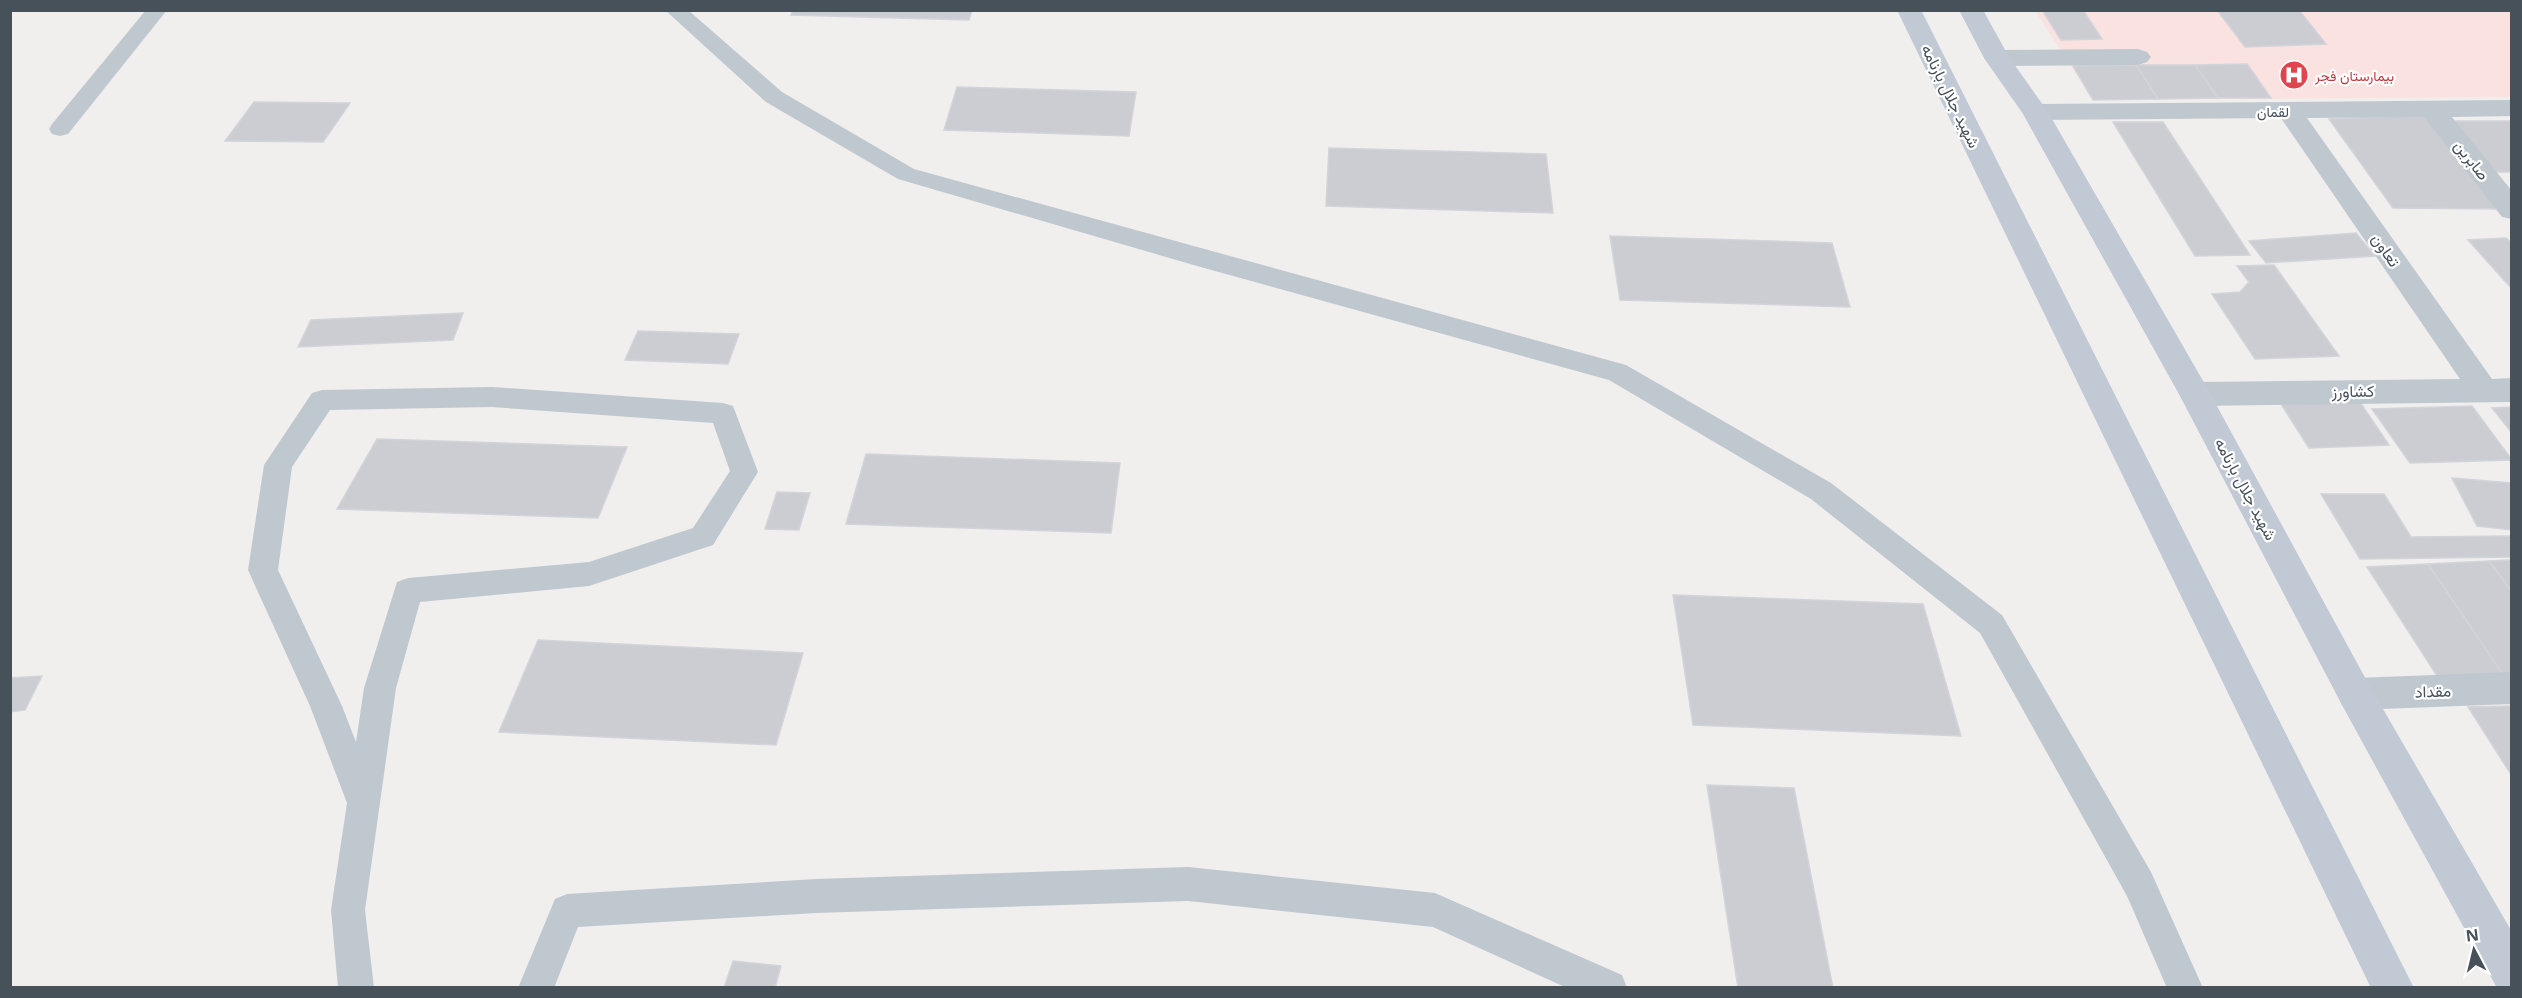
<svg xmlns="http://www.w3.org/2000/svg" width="2522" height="998" font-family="'Noto Sans',Vazirmatn,sans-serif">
<rect width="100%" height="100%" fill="#f1eeee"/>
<!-- medical -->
<path fill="#f9e2df" d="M2035,11H2042L2062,40L2101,39L2083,11H2217L2245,47L2325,44L2299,11H2511V97L2093,100Z"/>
<!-- building -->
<g fill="#cbcdd2" stroke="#d2d4d9" stroke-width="1.5">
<path d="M793,10H972L969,20L791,15Z"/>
<path d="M2042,10H2083L2102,39L2061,40Z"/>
<path d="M2217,10H2299L2326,44L2245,47Z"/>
<path d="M2247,64L2271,98H2218L2195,65Z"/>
<path d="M2136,65H2195L2218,98L2158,99Z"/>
<path d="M2136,65L2158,99L2093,100L2073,66Z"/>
<path d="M957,87L1136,92L1129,136L944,130Z"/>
<path d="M254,102L350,103L323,142L225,141Z"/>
<path d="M2425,115L2501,209L2393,208L2329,119Z"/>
<path d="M2443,121H2512V172H2484Z"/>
<path d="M2113,122H2163L2250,255L2195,256Z"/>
<path d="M1329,148L1546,154L1553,213L1326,206Z"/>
<path d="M2356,233L2375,256L2266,263L2249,241Z"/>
<path d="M1610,236L1832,243L1850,307L1620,300Z"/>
<path d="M2506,238L2512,243V289L2468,240Z"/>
<path d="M2274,265L2339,356L2255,359L2212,294L2240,292L2249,282L2237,266Z"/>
<path d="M463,313L453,340L298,347L311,320Z"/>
<path d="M638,331L739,334L728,364L625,360Z"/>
<path d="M2360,402L2389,445L2309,448L2281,404Z"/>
<path d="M2472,406L2512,460L2410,463L2372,409Z"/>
<path d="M2512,407V433L2492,408Z"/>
<path d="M377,439L627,447L598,518L337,509Z"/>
<path d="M866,454L1120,463L1111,533L846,524Z"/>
<path d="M2452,478L2512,483V530L2477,526Z"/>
<path d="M777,492L810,493L799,530L765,529Z"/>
<path d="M2321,494H2384L2411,537L2512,536V557L2360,559Z"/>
<path d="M2512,560V592L2489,561Z"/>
<path d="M2489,561L2512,592V676H2504L2428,564Z"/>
<path d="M2428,564L2504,676L2439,679L2367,567Z"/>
<path d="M1673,595L1923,604L1961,736L1693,725Z"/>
<path d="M538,640L803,653L776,745L499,732Z"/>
<path d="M42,676L25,710L10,712V678Z"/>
<path d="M2512,706V776L2468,707Z"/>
<path d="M1707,785L1794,788L1833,988H1738Z"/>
<path d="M733,961L781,966L775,988H724Z"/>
</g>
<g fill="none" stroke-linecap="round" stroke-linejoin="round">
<!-- lane -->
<g fill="#bfc8cf" fill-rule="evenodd">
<path d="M146,10H167L68,134L60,136L52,134L49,129L52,124Z"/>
<path d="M665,10H688L782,92L914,169L1626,365L1831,483L2002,615L2151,872L2203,988H2167L2127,896L1980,633L1811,499L1609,380L1197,266L898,179L766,102Z"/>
<path d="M492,387L723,403L733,406L758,472L713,545L589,586L420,602L396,688L365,910L374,988H338L331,910L347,803L310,706L248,570L264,465L312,393L322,390ZM492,407L713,423L730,471L693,528L589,562L408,578L397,582L364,688L356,742L342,706L278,570L292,467L330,410Z"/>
<path d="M1188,867L1435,893L1622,975L1627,988H1567L1433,927L1188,901L816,913L578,927L554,988H518L555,899L567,894L816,879Z"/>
</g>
<!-- street -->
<g fill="#bfc8cf" fill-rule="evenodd">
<path d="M2138,49L2147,52L2151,57L2147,62L2138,65L1997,66L1988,63L1984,58L1988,53L1997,50Z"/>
<path d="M2512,100V116L2452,117L2512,191V219L2502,217L2424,117L2307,118L2492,379L2512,378V402L2195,406L2184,402L2179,394L2184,386L2195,382L2460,379L2281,118L2035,120L2026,118L2022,112L2026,106L2035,104Z"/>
<path d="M2512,672V704L2355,710L2342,705L2337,694L2342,683L2355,678Z"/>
</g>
<!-- secondary -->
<g fill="#c0c9d4" fill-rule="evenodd">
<path d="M1897,10H1921L2414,988H2371Z"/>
<path d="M1959,10H1983L2009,57L2048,112L2206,386L2368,683L2512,932V988H2497L2342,705L2180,396L2023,114L1984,58Z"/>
</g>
</g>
<!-- icons -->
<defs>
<g id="hospital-disc" transform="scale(1.5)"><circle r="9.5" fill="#e0444e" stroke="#fff"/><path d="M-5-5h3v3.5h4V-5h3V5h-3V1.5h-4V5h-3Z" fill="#fff"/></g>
</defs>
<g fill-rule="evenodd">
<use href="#hospital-disc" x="2294" y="75"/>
</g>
<g text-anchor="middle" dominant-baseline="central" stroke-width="4.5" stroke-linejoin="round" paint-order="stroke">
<!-- far-health labels -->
<g font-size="14" fill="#be3a42" stroke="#fff" text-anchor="start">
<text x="2315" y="75">بیمارستان فجر</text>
</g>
<!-- far-street labels -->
<g font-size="14" fill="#47515a" stroke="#fff">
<text x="2273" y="111">لقمان</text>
</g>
<!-- street labels -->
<g font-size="16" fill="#47515a" stroke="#fff">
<text transform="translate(1951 96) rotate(64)">شهید جلال بارنامه</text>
<text transform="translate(2472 160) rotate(52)">صابرین</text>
<text transform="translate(2386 250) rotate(55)">تعاون</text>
<text transform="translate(2353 391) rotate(-1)">کشاورز</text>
<text transform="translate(2246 489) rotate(62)">شهید جلال بارنامه</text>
<text transform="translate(2433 691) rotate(-2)">مقداد</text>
</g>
</g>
<!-- border -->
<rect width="2522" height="998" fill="none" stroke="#47515a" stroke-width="24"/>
<!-- north arrow -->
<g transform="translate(2474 950) rotate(353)" stroke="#ffffff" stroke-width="4.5" paint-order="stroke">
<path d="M0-4.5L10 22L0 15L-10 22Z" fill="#47515a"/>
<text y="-9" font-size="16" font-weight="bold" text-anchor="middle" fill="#47515a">N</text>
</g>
</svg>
